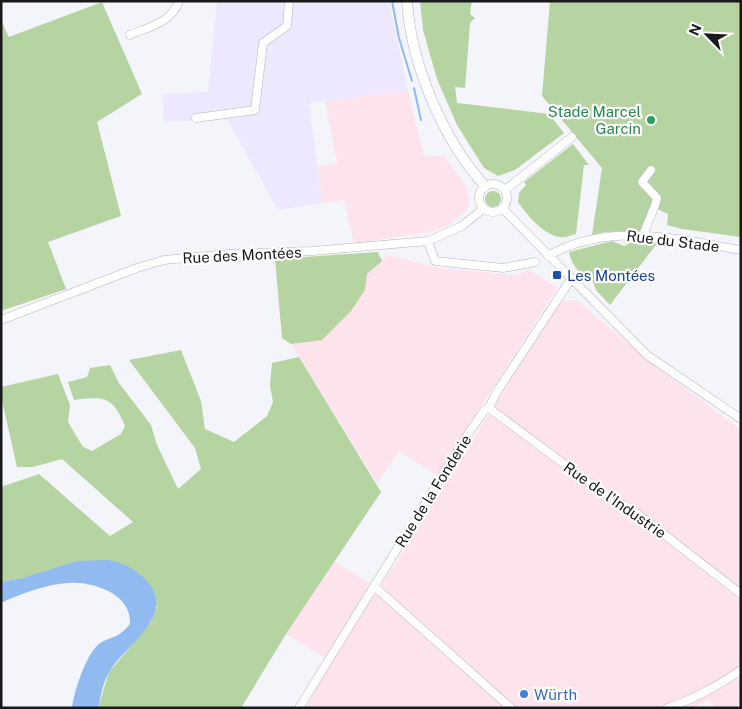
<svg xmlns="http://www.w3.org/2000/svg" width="742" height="709" font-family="'Public Sans',sans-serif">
<rect width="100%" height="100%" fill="#f4f4fb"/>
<!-- commercial -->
<path fill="#ede8fe" d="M217,1H389L408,91L309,103L322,203L278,210L227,119L164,122L162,94L208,92Z"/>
<!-- industrial -->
<g fill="#fde3ec">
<path d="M408,91L424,157L443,155L466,186L469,202L466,211L450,224L435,231L354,244L344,200L322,203L318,167L337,162L325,101Z"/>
<path d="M388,255L440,268L504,274L518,275L529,269L557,288L437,475L399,451L377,483L291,344Z"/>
<path d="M577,300L650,362L741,430V708H715L709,700L693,708H305L332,662L286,634L335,562L379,589L560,301Z"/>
</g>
<!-- green -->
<g fill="#b6d4a1">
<path d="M420,1H472L470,14L475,18L470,23L465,88L455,87L457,103L549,114L564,133L515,170L498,176L484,168L457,125L437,79L423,30Z"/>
<path d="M550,1H741V237L682,229L667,225L668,214L651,206L640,231L605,232L592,235L602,168L542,96Z"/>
<path d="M102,2L142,94L97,122L121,216L48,242L66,289L1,311V20L9,37Z"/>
<path d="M573,144L589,165H584L576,234C572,234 569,237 565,237C547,240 526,214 518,202L519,193L526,185L524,182Z"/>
<circle cx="493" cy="199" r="8"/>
<path d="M612,241L624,246L633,242H658L610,305L596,290L592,280C579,274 572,266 569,252Z"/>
<path d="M378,252L382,261L367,274L365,290L351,311L322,340L291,344L282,338L275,259Z"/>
<path d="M181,350L201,401L205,429L234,442L267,416L273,402L270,386L272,363L299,357L381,492L286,634L241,708H98L109,672L151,622L157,607L143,577L23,578L1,582V487L39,474L110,536L133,522L62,459L33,467H17L1,396V387L58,374L70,405L68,422L83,447L92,451L121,434L125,426C113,396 104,396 74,400L68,382L87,377L90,368L110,365L119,383L151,425L157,445L178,489L201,469L195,448L129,360Z"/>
</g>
<!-- water -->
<path fill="#90baf0" d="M109,560C124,563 137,570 148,582C176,617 126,644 110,671C103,681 101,696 98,708H72C74,691 87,650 102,642C116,635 118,638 130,624C132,594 93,581 68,583C47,584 20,594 1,603V582L23,578L77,561Z"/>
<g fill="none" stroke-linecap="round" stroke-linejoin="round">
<!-- stream -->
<g stroke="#90baf0" stroke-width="2">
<path d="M392,1L399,38L412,81"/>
<path d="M414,88L421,120"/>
</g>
<!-- minor casing -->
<g stroke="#b6b6bc" stroke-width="9">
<g id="minor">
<path d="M130,35C149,27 172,22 179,1"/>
<path d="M196,118L255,110L263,43L287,26L289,1"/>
<circle cx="493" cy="198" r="14"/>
<path d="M505,190L572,137"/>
<path d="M503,209L647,355L741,419"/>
<path d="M643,236C646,225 656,206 657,198L642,182L651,170"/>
<path d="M428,241L435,261L503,268L535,262"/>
<path d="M548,256C608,221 677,239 741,250"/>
<path d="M1,320L137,268L164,260L229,254L312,251L428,241L462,226L483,209"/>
<path d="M489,408L599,490L634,511L741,594"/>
<path d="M375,587L511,708"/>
<path d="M299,708L468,434L484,411L489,408L496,393L571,279"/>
<path d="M667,708C695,699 717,686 741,670"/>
</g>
</g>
<!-- major casing -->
<g stroke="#b6b6bc" stroke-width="11">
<path id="major" d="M407,1C411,64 443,140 485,186"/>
</g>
<!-- minor -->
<use href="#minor" stroke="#fff" stroke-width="8"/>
<!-- major -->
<use href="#major" stroke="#fff" stroke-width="10"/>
</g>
<!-- markers -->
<circle fill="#2e9e5b" stroke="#fff" stroke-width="2" cx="651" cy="120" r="5"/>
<rect fill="#1a4fb4" stroke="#fff" stroke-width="2" x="552" y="270" width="10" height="10" rx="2.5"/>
<circle fill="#3f7fe0" stroke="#fff" stroke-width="2" cx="524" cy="694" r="5"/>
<g text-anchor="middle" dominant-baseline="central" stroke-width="4.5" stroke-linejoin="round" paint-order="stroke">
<!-- leisure labels -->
<g font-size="15" fill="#27864d" stroke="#fff" text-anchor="end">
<text x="641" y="111">Stade Marcel<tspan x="641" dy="17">Garcin</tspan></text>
</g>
<!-- street labels -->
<g font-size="15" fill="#19191b" stroke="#fff">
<text transform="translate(673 241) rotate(7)">Rue du Stade</text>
<text transform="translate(242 255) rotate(-3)">Rue des Montées</text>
<text transform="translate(433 491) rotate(-58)">Rue de la Fonderie</text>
<text transform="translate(615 500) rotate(35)">Rue de l'Industrie</text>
</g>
<!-- transit labels -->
<g font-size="15" fill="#164399" stroke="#fff" text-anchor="start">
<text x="567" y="275">Les Montées</text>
</g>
<!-- shop labels -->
<g font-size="15" fill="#366cbe" stroke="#fff" text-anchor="start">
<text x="534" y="694">Würth</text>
</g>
</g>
<!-- border -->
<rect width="742" height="709" fill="none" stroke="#19191b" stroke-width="5"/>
<!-- north arrow -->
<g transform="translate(707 35) rotate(294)" stroke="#ffffff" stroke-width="4" paint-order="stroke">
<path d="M0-4L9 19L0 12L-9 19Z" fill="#19191b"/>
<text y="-8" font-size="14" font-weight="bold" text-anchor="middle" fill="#19191b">N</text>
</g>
</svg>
